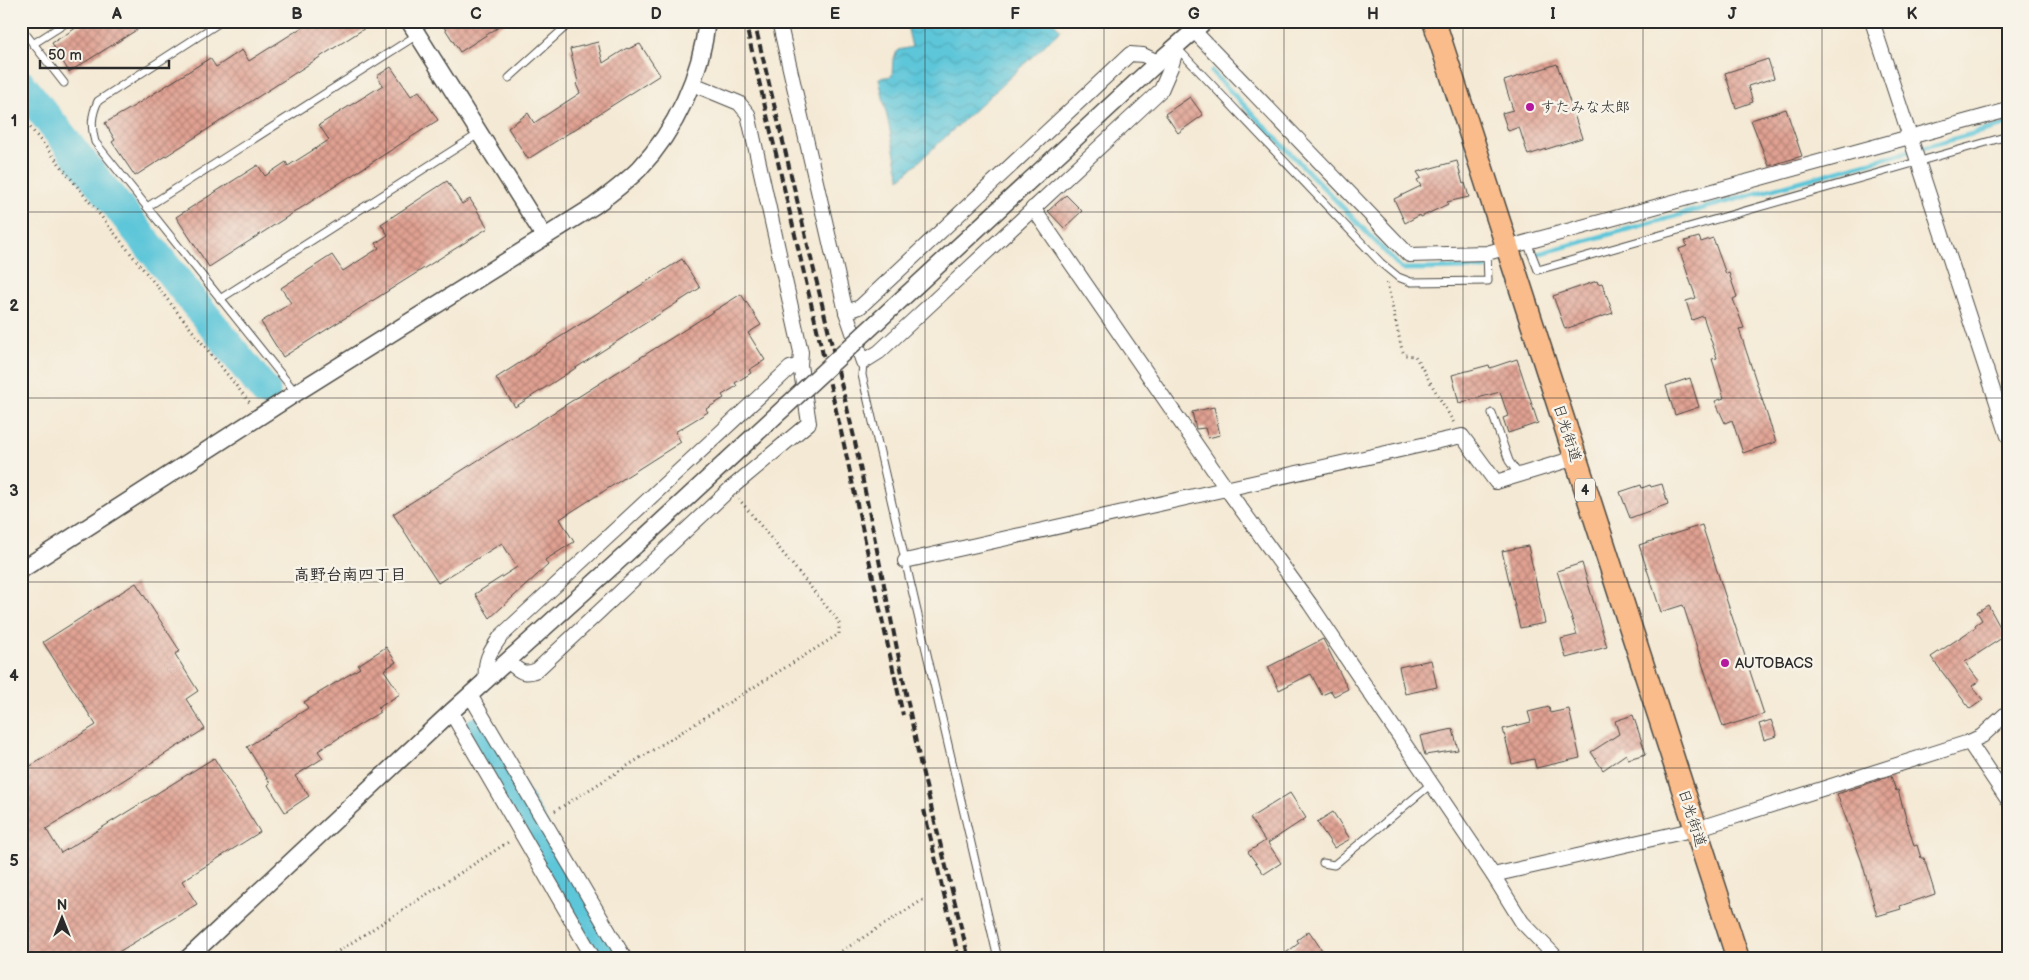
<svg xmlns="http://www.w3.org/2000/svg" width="2029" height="980" font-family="'Balsamiq Sans','Klee One',sans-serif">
<defs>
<pattern id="water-waves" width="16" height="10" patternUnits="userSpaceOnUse" patternTransform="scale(1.25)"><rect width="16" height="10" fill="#5dc6d9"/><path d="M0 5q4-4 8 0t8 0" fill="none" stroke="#51aaba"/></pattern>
<pattern id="building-cross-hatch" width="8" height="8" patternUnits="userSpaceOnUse" patternTransform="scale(1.25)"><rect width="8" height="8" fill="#e0a192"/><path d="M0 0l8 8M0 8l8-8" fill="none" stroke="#b68377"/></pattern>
</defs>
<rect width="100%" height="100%" fill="#f7f3e8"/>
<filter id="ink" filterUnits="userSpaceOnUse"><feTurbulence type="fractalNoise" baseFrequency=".02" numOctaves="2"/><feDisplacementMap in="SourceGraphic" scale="10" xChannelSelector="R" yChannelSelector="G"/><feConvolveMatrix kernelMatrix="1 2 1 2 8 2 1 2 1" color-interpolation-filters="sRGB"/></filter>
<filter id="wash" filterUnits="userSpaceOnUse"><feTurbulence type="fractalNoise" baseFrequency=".0096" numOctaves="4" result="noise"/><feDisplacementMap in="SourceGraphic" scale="20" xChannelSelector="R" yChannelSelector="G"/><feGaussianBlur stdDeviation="1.12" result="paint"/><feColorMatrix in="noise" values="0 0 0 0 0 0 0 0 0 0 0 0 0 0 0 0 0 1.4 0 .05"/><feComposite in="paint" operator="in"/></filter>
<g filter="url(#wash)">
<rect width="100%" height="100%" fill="#f4e9d4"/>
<!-- water -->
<path fill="url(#water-waves)" stroke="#447882" d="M906,21H1052L1061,30L900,179L879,78L892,76L893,59L898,50L912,47Z"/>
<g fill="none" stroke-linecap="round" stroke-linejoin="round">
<!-- stream -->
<g stroke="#5dc6d9" stroke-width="5">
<path d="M1212,72L1402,269L1486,268"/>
<path d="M1538,254L2008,124"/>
</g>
<!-- river -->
<g stroke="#5dc6d9" stroke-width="31">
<path d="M21,85L265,391"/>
<path d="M477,732L610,959"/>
</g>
</g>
<g id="blocks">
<!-- building -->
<g fill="url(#building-cross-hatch)">
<path d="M87,21H151L69,72L52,43Z"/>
<path d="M312,21H376L135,176L112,142L115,140L105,123L131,108L210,58L216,67L242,50L249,61Z"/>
<path d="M440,21H508L460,52Z"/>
<path d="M598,42L603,63L627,48L628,49L640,44L660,75L528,159L508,128L528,113L534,123L580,93L576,84L578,82L570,49Z"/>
<path d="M1768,59L1774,78L1748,86L1753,102L1736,108L1725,73Z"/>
<path d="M1557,64L1582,138L1528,155L1519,127L1508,131L1502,113L1513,110L1504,81Z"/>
<path d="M391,67L411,96L419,91L438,120L209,267L176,217L258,165L265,176L286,162L288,166L329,140L319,125L383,85L377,76Z"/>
<path d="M1190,97L1203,115L1178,133L1165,114Z"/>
<path d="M1786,109L1802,156L1769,166L1751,120Z"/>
<path d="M1457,161L1463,184L1465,183L1469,197L1447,202L1448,204L1421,217L1420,215L1405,223L1394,199L1421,186L1417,180L1421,178L1417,172Z"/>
<path d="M447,181L462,204L470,199L488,228L283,357L261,322L291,303L281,288L332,255L343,271L379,248L376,243L388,235L381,224Z"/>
<path d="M1066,195L1082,211L1064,228L1048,211Z"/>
<path d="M1699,237L1701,242L1713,238L1726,274L1729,273L1737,297L1733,299L1744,328L1739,329L1776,442L1743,453L1732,420L1725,423L1715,401L1724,398L1712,359L1717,358L1703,316L1692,320L1686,301L1696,298L1679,249L1687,246L1685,241Z"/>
<path d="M682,259L700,288L515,407L496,378Z"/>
<path d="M1597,281L1598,284L1602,283L1613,313L1565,329L1553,296Z"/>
<path d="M741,294L761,325L748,333L765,360L749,370L751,373L735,383L737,386L722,395L724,398L706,409L708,412L675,432L681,442L560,519L574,542L545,560L548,565L490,618L475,594L517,567L502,543L438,583L393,514Z"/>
<path d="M1517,359L1538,423L1508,433L1503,418L1508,416L1500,392L1459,403L1452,375L1489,365L1490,368Z"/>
<path d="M1690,378L1699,407L1675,415L1666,386Z"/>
<path d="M1214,407L1220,435L1208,438L1205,428L1196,429L1192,412Z"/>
<path d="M1662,484L1668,504L1630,518L1620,492L1641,485L1642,488L1650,485L1651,487Z"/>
<path d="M1702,525L1764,714L1723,727L1683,605L1661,612L1639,545Z"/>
<path d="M1528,546L1545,623L1520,628L1502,551Z"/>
<path d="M1582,563L1607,647L1566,658L1561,639L1577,635L1557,571Z"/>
<path d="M136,583L180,651L175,654L198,691L186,699L205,729L46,829L61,853L214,758L260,832L182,881L197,904L107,959H21V772L96,725L43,642Z"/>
<path d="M1988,605L2005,636L1965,662L1979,681L1972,686L1983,700L1970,709L1931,657L1976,627L1975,625L1982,620L1977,612Z"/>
<path d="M1323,639L1348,689L1334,696L1331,691L1322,695L1311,674L1279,690L1268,667Z"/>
<path d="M386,647L396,662L384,670L400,694L378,708L380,712L318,751L323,758L295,776L309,796L285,812L268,785L270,783L247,747L308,708L304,702L360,668L358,665Z"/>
<path d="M1431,660L1437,687L1405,694L1399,667Z"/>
<path d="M1549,707L1550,713L1569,709L1580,758L1536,768L1534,759L1512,764L1503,729L1531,722L1528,712Z"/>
<path d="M1633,715L1646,754L1628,759L1626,754L1603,770L1591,752L1619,734L1615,721Z"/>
<path d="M1771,720L1777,736L1764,740L1759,724Z"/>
<path d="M1453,729L1458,750L1425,755L1420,736Z"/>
<path d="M1891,776L1896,791L1898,790L1914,846L1917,845L1921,858H1924L1935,894L1900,906L1901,909L1877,916L1862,862L1837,794Z"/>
<path d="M1290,793L1306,818L1268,843L1281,863L1264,874L1248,852L1265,841L1250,818Z"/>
<path d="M1333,812L1350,839L1334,848L1317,822Z"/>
<path d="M1309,931L1328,959H1278L1299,943L1297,940Z"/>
</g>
</g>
</g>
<g filter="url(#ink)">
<use href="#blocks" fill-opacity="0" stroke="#494844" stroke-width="1"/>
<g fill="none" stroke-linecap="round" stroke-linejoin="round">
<!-- service casing -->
<g stroke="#494844" stroke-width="9">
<g id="service">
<path d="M222,21L98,101C91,116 91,126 95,142L296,393"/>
<path d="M21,28L64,83"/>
<path d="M33,44L69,21"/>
<path d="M1177,48L1381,263L1398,277L1411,282L1488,281L1487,253"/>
<path d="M509,78L572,21"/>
<path d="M147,207L417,35"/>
<path d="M1527,242L1538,270L2008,136"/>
<path d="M220,299L480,133"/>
<path d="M863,362L862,375L998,959"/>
<path d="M1492,413L1509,461L1519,475"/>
<path d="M1323,863L1334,865L1431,784"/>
</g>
</g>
<!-- minor casing -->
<g stroke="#494844" stroke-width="16">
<g id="minor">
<path d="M779,21L846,312L863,362L879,352L1161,90L1171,67L1177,47"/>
<path d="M1872,21L2008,436"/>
<path d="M1194,31L1409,255L1487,253L2008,110"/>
<path d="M693,84L739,103L748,114L801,352L800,365"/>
<path d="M1033,208L1226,488L1310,604L1493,875L1522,922L1558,959"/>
<path d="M846,312L860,307L1130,54L1143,55L1158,62"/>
<path d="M905,561L1462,436L1496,482L1575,458"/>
<path d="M486,681C484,660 489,653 501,636L790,368L800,365L809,423L730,489L537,670C523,676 519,671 508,661"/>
<path d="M470,695L625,959"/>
<path d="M451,712L594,959"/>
<path d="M1969,742L2008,800"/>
<path d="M1493,875L1696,829L1969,742L1982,736L2008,712"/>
</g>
</g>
<!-- tertiary casing -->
<g stroke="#494844" stroke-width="19">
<g id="tertiary">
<path d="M409,21L544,236"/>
<path d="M1026,184L1158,62L1205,21"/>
<path d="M21,570L296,393L594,206C609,195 625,183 639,169C676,130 701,75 707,21"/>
<path d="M187,959L451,712L636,545"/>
</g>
</g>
<!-- trunk casing -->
<g stroke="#494844" stroke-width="25">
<path id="trunk" d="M1434,21L1738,959"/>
</g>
<!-- path -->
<g stroke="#494844" stroke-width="3" stroke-dasharray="1 4" stroke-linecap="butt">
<path d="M21,116L250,403"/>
<path d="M1387,283L1402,350L1405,355L1415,356L1454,423"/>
<path d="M555,811L839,634V622L739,499"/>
<path d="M326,959L510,841"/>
<path d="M829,959L926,898"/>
</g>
<!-- service -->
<use href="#service" stroke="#fff" stroke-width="7"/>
<!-- minor -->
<use href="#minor" stroke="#fff" stroke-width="14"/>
<!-- tertiary -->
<use href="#tertiary" stroke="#fff" stroke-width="16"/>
<!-- trunk -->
<use href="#trunk" stroke="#f9bc8a" stroke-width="22"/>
<!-- rail -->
<g stroke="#2b2b2b" stroke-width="4" stroke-dasharray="8 4" stroke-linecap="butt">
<path d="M745,21L843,440L903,715"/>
<path d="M754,21L854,437L920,762L969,959"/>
<path d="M924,810L959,959"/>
</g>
<!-- tertiary-bridge casing -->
<g stroke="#494844" stroke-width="19" stroke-linecap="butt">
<path id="tertiary-bridge" d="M636,545L1026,184"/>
</g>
<!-- tertiary-bridge -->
<use href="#tertiary-bridge" stroke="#fff" stroke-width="16"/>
</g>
</g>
<!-- grid -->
<path fill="none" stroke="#2b2b2b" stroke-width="1" stroke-opacity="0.55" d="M207,21V959M386,21V959M566,21V959M745,21V959M925,21V959M1104,21V959M1284,21V959M1463,21V959M1643,21V959M1822,21V959M21,212H2008M21,398H2008M21,582H2008M21,768H2008"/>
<!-- markers -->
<g fill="#b5179e" stroke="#f7f3e8" stroke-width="2">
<circle cx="1530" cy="107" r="5"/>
<circle cx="1725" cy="663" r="5"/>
</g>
<g text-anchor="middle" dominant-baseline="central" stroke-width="5" stroke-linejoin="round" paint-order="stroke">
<!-- shield labels -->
<rect fill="#f7f3e8" stroke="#686764" stroke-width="1" x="1575" y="478.5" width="20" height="23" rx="4"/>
<g font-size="14" font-weight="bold" fill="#2b2b2b">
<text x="1585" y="490">4</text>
</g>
<!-- poi labels -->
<g font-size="15" fill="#2b2b2b" stroke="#f7f3e8" text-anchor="start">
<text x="1540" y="107">すたみな太郎</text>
<text x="1735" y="663">AUTOBACS</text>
</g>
<!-- street labels -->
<g font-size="15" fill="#2b2b2b" stroke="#f7f3e8">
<text transform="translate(1567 433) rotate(72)">日光街道</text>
<text transform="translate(1692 818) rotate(72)">日光街道</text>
</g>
<!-- neighbourhood labels -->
<g font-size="16" font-weight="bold" fill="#2b2b2b" stroke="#f7f3e8">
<text x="350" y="575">高野台南四丁目</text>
</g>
</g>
<!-- margin -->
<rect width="2029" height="980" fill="none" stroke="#f7f3e8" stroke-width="55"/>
<!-- north arrow -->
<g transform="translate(62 918)" stroke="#f7f3e8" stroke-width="4" paint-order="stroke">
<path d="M0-4L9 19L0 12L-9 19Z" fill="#2b2b2b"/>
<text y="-8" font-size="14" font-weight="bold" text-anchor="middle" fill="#2b2b2b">N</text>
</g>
<!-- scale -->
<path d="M40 60v8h129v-8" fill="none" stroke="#2b2b2b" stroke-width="2.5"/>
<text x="48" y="60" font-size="15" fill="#2b2b2b" stroke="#f7f3e8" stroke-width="4" paint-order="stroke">50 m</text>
<rect x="28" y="28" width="1974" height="924" fill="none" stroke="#2b2b2b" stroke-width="2"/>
<g font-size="16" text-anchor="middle" font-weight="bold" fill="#2b2b2b">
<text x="117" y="19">A</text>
<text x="297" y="19">B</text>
<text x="476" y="19">C</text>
<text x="656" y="19">D</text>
<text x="835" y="19">E</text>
<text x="1015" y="19">F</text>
<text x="1194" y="19">G</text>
<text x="1373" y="19">H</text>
<text x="1553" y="19">I</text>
<text x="1732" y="19">J</text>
<text x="1912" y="19">K</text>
<text x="14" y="126">1</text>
<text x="14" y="311">2</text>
<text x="14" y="496">3</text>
<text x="14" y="681">4</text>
<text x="14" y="866">5</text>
</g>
</svg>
